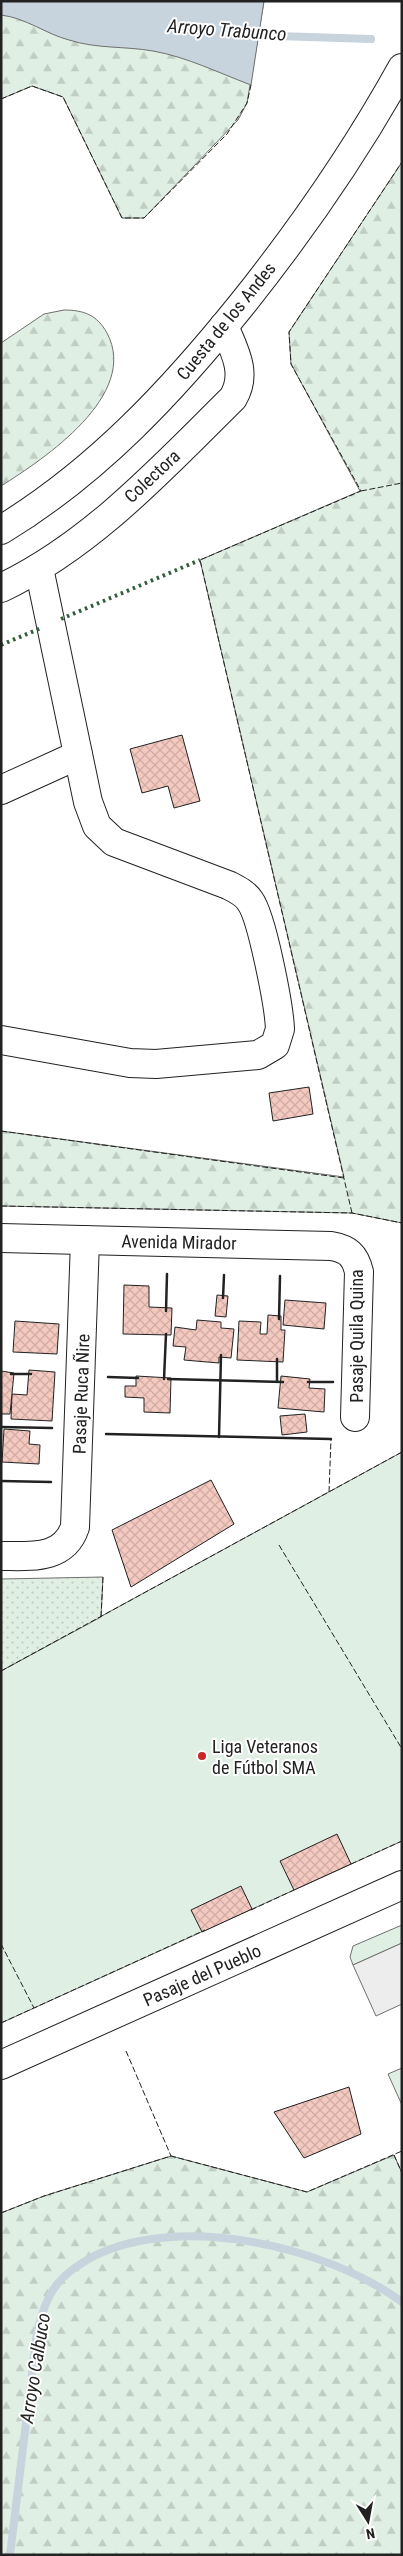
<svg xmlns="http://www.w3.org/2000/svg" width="403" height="2556" font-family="'Roboto Condensed',sans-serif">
<defs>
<pattern id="forest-firs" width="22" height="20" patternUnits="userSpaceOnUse" patternTransform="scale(1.25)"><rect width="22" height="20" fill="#e0efe3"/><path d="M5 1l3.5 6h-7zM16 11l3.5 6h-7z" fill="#c0cdc2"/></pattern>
<pattern id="park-dots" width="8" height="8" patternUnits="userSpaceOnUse" patternTransform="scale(1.25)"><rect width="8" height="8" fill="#e0efe3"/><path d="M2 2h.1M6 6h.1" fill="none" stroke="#c0cdc2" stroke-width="1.8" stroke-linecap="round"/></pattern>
<pattern id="building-cross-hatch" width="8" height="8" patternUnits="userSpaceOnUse" patternTransform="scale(1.25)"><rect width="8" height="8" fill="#f3c9c0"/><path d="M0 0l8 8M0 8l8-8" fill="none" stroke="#d0aca5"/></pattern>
</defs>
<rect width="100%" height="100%" fill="#fff"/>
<!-- green -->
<g fill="#e0efe3" stroke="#6f6f6f">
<path d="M402,1452V1841L1,2023V1671Z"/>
<path d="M402,1925V1943L353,1965L350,1957L353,1946Z"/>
<path d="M402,2068V2105L388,2074Z"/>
</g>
<!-- forest -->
<g fill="url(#forest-firs)" stroke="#6f6f6f">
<path d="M1,1H264L247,103L238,120L144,218H122L63,97L32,86L1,99Z"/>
<path d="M402,162V1223L352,1213L1,1206V1131L344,1177L200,560L360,491L291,364L289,332Z"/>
<path d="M64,310C84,310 97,315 107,333C140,395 44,459 1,486V343L44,314Z"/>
<path d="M394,2155L402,2173V2555H1V2213L44,2196L171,2156L307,2192Z"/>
</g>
<!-- park -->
<path fill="url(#park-dots)" stroke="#6f6f6f" d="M103,1577L101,1617L1,1671V1579Z"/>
<!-- parking -->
<path fill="#ededed" stroke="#6f6f6f" d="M402,1943V2004L376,2016L353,1965Z"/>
<!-- water -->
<path fill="#c7d3dd" stroke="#6f6f6f" d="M1,1H264L251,85C219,73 187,57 153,51C125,46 97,49 69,40C46,34 26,18 1,15Z"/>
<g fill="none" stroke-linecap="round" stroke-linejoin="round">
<!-- stream -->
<g stroke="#c7d3dd" stroke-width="8">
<path d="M249,35L371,39"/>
<path d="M10,2555L37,2332C42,2314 46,2298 58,2283C67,2272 81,2263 94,2256C181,2213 326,2246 402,2302"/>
</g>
</g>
<!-- building -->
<g fill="url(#building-cross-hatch)" stroke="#222">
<path d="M182,735L200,801L174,808L168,786L142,793L130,749Z"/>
<path d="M309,1087L313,1114L273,1121L269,1093Z"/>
<path d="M124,1285L149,1286V1307L172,1308L171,1335L123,1334Z"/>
<path d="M217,1295L228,1296L226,1317L215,1316Z"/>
<path d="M285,1300L326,1303L324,1329L283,1325Z"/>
<path d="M268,1315L281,1316V1330H285L283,1362L237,1360L239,1321L261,1322L260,1334H267Z"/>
<path d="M197,1320L221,1322V1328L234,1329L231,1358L219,1357V1363L184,1360L186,1347L173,1346L175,1327L196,1330Z"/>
<path d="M15,1321L59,1324L57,1354L13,1352Z"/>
<path d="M29,1370L55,1372L52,1421L11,1419L12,1394L27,1395Z"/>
<path d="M1,1371L14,1373L10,1414H1Z"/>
<path d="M136,1376L171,1378L170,1413L144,1412V1398L125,1397V1386H136Z"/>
<path d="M281,1376L310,1379L309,1388L325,1389L324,1412L278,1408Z"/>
<path d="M305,1414L307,1432L282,1435L280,1416Z"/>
<path d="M4,1429L30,1431L29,1444L40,1445L39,1464L2,1462Z"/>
<path d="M211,1480L234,1524L131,1587L112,1530Z"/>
<path d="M337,1834L351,1864L294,1890L280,1861Z"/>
<path d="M241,1886L252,1909L202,1932L191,1910Z"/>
<path d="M349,2087L361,2134L304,2158L274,2112Z"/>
</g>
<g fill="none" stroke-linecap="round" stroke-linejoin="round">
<!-- minor casing -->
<g stroke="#222" stroke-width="30">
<g id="minor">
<path d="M1,588C92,545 163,467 233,398C248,373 234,350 224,326"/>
<path d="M1,790L78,755"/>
<path d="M1,1040L130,1063L156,1064L258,1055L275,1045L280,1029C279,1006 262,917 250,901C245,893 236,889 228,885L114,842L97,826L88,802L39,568"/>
<path d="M1,1238L331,1246C348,1249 355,1255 359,1272L355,1417"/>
<path d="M1,1556C31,1556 64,1560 75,1527L85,1240"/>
<path d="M1,2065L402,1885"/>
</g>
</g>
<!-- major casing -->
<g stroke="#222" stroke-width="30">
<path id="major" d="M1,530C97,472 173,390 243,303C302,229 356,151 402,68"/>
</g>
<!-- minor -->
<use href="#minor" stroke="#fff" stroke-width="28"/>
<!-- major -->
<use href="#major" stroke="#fff" stroke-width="28"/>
<!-- hedge -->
<g stroke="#2f5e38" stroke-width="4" stroke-dasharray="2.5 4" stroke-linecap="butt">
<path d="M61,619L200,560"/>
<path d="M1,645L41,628"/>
</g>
<!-- fence -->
<g stroke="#222" stroke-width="1" stroke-dasharray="6 2.5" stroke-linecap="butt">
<path d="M1,99L32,86L63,97L122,218H144L227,134L247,103L251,85"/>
<path d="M361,491L402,483"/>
<path d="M1,1131L344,1178"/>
<path d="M1,1206L352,1213L402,1223"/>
<path d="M352,1213L200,560L361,491L291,364L289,332L402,162"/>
<path d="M329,1492L331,1439"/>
<path d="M279,1545L402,1749"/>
<path d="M101,1617L103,1577"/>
<path d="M1,1671L402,1452"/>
<path d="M351,1864L402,1841"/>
<path d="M251,1910L294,1890"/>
<path d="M1,1944L34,2008"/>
<path d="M1,2023L205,1930"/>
<path d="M126,2051L171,2156"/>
<path d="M394,2155L402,2173"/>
<path d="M1,2213L44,2196L171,2156L307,2192L402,2151"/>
</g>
<!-- wall -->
<g stroke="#222" stroke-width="2.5">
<path d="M223,1298L224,1275"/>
<path d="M166,1311L167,1274"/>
<path d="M279,1319L280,1276"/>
<path d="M11,1374H31"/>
<path d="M108,1377L138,1378"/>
<path d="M164,1379L166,1334"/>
<path d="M168,1379L283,1382"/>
<path d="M277,1381V1359"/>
<path d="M308,1382H333"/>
<path d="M1,1427L52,1428"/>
<path d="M106,1434L331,1439"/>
<path d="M219,1437L221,1355"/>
<path d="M1,1481L51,1482"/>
</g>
</g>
<!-- markers -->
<circle fill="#c62828" stroke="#fff" stroke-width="2" cx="202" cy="1756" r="5"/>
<g text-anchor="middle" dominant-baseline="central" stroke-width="4" stroke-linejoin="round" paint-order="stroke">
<!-- street labels -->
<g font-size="18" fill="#222" stroke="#fff">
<text transform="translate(226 321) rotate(-51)">Cuesta de los Andes</text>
<text transform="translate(152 476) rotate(-43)">Colectora</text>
<text transform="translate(179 1242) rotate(1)">Avenida Mirador</text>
<text transform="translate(356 1336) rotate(-90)">Pasaje Quila Quina</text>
<text transform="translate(81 1394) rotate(-88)">Pasaje Ruca Ñire</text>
<text transform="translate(202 1975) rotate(-24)">Pasaje del Pueblo</text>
</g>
<!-- poi labels -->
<g font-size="18" fill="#222" stroke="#fff" text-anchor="start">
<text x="212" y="1746">Liga Veteranos<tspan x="212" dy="21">de Fútbol SMA</tspan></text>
</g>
<!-- water labels -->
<g font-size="19" font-style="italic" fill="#222" stroke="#fff">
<text transform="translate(227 30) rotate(4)">Arroyo Trabunco</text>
<text transform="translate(35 2368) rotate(-81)">Arroyo Calbuco</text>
</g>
</g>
<!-- border -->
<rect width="403" height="2556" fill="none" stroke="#222222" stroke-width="5"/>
<!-- north arrow -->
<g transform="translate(368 2521) rotate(169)" stroke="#ffffff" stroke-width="4" paint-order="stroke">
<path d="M0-4L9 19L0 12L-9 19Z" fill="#222222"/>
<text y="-8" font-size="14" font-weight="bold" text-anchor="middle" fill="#222222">N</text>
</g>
</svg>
